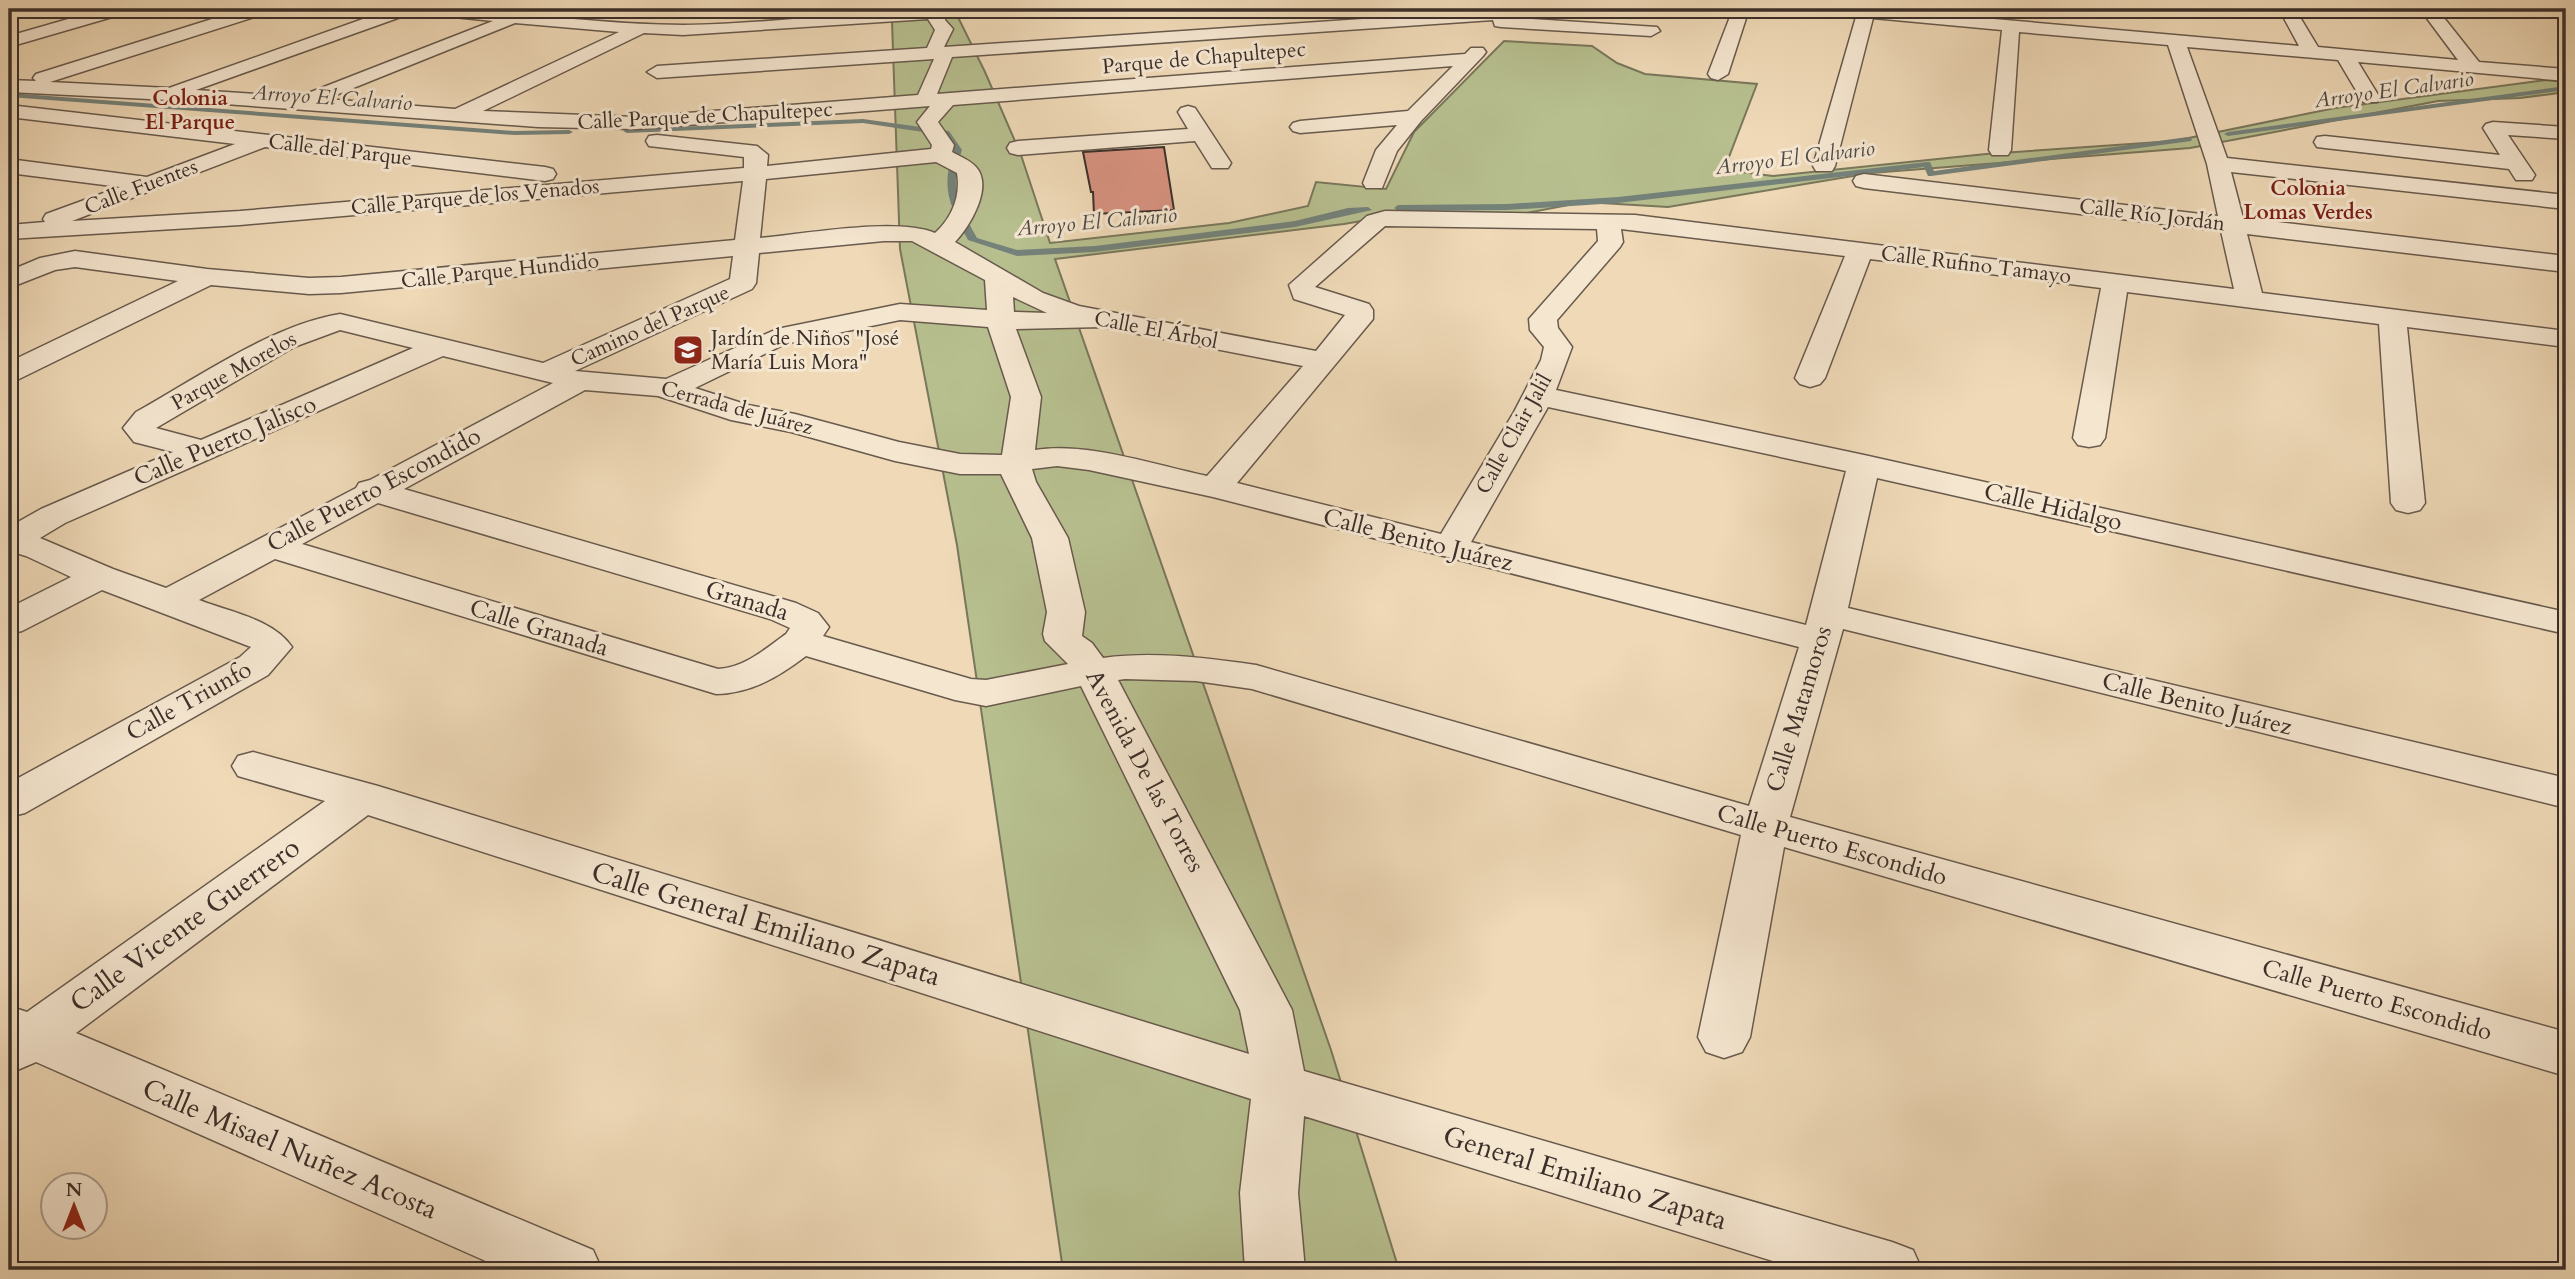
<svg xmlns="http://www.w3.org/2000/svg" width="2575" height="1279" font-family="Cardo,serif">
<rect width="100%" height="100%" fill="#efd9b7"/>
<filter id="stains"><feTurbulence type="fractalNoise" baseFrequency=".00286" numOctaves="4"/><feColorMatrix values="0 0 0 0 .2 0 0 0 0 .09 0 0 0 0 .02 0 0 0 .5 -.17"/></filter>
<radialGradient id="worn" r=".72"><stop offset=".6" stop-color="#630" stop-opacity="0"/><stop offset="1" stop-color="#630" stop-opacity=".3"/></radialGradient>
<!-- green -->
<path fill="#b7bf8f" stroke="#79775c" stroke-width="2" d="M888,9H954L985,72L1021,155L1050,243L1229,223L1308,206L1316,182L1386,189L1414,132L1504,41L1592,46L1617,63L1645,74L1757,84L1724,170L1773,176L1986,154L2174,141L2335,108L2546,80L2566,82V92L2520,98L2438,101L2190,148L1871,173L1668,207L1584,202L1516,215L1408,213L1344,224L1055,259L1331,1050L1399,1270H1063L957,545L900,249L892,22Z"/>
<g fill="none" stroke-linecap="round" stroke-linejoin="round">
<!-- stream -->
<g fill="#74827b" fill-rule="evenodd">
<path d="M2566,86V90L2228,136L2224,134L2228,132Z"/>
<path d="M9,93L514,131L569,130L573,132L569,134L514,135L9,97Z"/>
<path d="M863,119L949,131L962,150C949,189 958,204 977,238L1017,250L1095,246L1295,221L1348,208L1368,207L1372,210L1295,227L1095,252L1017,256L968,240C950,205 940,189 954,150L943,135L863,123L627,133L623,131L627,129Z"/>
<path d="M2188,137L2192,139L2191,141L1931,176H1928L1924,167L1618,203L1507,210L1398,211L1394,208L1398,205L1507,204L1618,197L1927,162H1930L1934,171Z"/>
</g>
</g>
<!-- building -->
<path fill="#d79280" stroke="#3b2f2a" stroke-width="2" d="M1164,147L1174,210L1094,214L1093,192H1091L1083,152Z"/>
<g fill="none" stroke-linecap="round" stroke-linejoin="round">
<!-- minor casing -->
<g stroke="#685a4d" stroke-width="3">
<g id="minor">
<path d="M103,9H128L126,13L9,47V36Z"/>
<path d="M244,9H269L267,13L50,82L169,88L391,9H414L412,13L196,90L298,97L493,21L425,14L417,9C506,9 594,25 683,25C790,24 896,4 1002,9L994,14L946,17L945,20L953,29L944,47L1511,9L1520,14L1517,18L1657,27L1660,31L1651,36L1501,27L1495,26L1493,20L952,57L937,94L1465,54L1471,48H1483L1486,52L1483,56L1421,121L1397,151L1382,188H1366L1363,183L1376,150L1397,125L1300,133L1293,131L1290,127L1293,123L1300,121L1408,111L1453,66L953,105L938,122L954,145L952,152C959,156 970,160 976,167C994,187 969,228 955,242L1043,293L1079,306L1316,351L1345,315L1294,299L1289,285L1367,216L1385,211L1635,215L2234,289L2221,231L1864,188L1856,186L1853,181L1856,176L1864,174L2218,216L2207,164L2168,45L2019,32L2011,150L2008,155H1992L1989,150L2002,30L1873,18L1835,166L1832,171H1816L1813,166L1856,17L1825,14L1817,9H1880L2299,46L2279,9H2295L2318,47L2458,60L2420,9H2437L2479,62L2566,69V81L2358,62L2380,98L2377,102H2363L2338,60L2187,47L2227,158L2566,195V209L2231,172L2243,218L2566,256V272L2247,234L2262,293L2566,331V347L2407,327L2425,503L2420,510L2408,513L2396,510L2391,503L2379,324L2127,292L2105,438L2100,445L2089,447L2078,445L2073,438L2101,288L1870,259L1825,378L1820,384L1810,387L1800,384L1795,378L1845,256L1621,229L1623,242L1620,247L1557,320L1558,328L1572,347L1556,390L1864,455L2566,612V634L1877,478L1848,608L2566,778V808L1843,629L1790,817L2566,1032V1076L1784,847L1750,1037L1742,1052L1724,1058L1706,1052L1698,1037L1741,835L1252,689L1196,681L1125,679L1118,680L1292,1010L1304,1071L1892,1242L1913,1250L1922,1270H1802L1304,1116L1298,1193L1305,1270H1245L1240,1193L1251,1099L368,815L76,1033L593,1250L602,1270H506L36,1062L15,1071L9,1068V1006L27,1012L325,801L238,776L232,766L238,756L253,752L378,786L1249,1054L1240,1010L1081,686L986,706L955,700L806,656C778,677 752,693 716,694L275,559L199,600C230,612 273,619 292,647L268,675L25,813L9,817V783L240,657L251,647L102,590L22,631L9,634V608L71,577L26,556L9,551V527L41,509L173,452L134,442L123,428L136,412C197,378 272,325 340,314L543,363L730,279L733,256L341,293L309,294L211,285L19,379L9,382V362L178,281L75,267L55,270L9,288V271L40,258L75,251L207,269L309,278L341,277L735,240L743,181L240,225L9,239V225L45,222L43,219L46,214L120,187L9,173V159L147,177L235,144L9,117V105L545,167L553,169L556,174L553,179L545,181L265,147L72,221L240,211L744,168V157L649,146L646,141L649,136L657,135L757,146L768,155L767,166L931,149L932,145L917,122L930,106L636,129L538,127L169,100L9,92V80L36,81L33,78L36,74ZM928,19L935,30L927,48L657,66L647,72L657,78L934,59L918,95L636,117L483,111L644,33L683,35ZM515,23L619,32L455,109L326,99ZM936,162L957,173C961,196 952,218 935,233C897,217 804,234 760,238L766,179ZM1385,226L1597,229L1598,241L1529,319L1530,330L1544,347L1541,360L1514,412L1441,534L1237,483L1373,319V310L1369,304L1315,287ZM884,241H912L985,280L987,310L900,304L777,329L666,379L575,371L752,289L756,283L759,253ZM1013,297L1047,313L1014,312ZM900,320L988,327L1011,397L1002,455L960,454L899,442L795,414L748,405L695,388L785,344ZM1102,327L1303,366L1207,476C1154,465 1089,442 1035,450L1041,397L1016,329ZM340,330L413,348L201,440L156,428L294,347ZM443,356L553,383L370,480L359,483L356,488L166,588L113,569L40,538L65,523ZM585,390L658,396L731,420L791,432L895,461L960,474H1001L1032,538L1047,612L1043,634L1045,641L1068,664L986,680L971,679L823,636L829,627L818,613L796,603L404,489ZM1548,407L1846,471L1806,625L1471,542ZM1057,466L1089,470L1213,497L1799,647L1749,806L1256,665C1205,658 1154,651 1103,658L1092,643L1082,636L1085,612L1068,538L1036,482L1032,469ZM378,503L770,619L790,628L786,634C765,649 744,668 718,669L302,544Z"/>
<path d="M1733,9H1749L1728,74L1718,80L1711,78L1708,74Z"/>
<path d="M1188,106L1195,108L1231,163L1228,168H1212L1195,141L1018,155L1010,153L1007,148L1010,143L1018,141L1188,129L1178,112L1181,108Z"/>
<path d="M2493,122L2566,127V139L2508,135L2535,175L2532,180H2516L2509,169L2325,148L2317,147L2314,142L2317,137L2325,136L2500,155L2483,128L2486,124Z"/>
</g>
</g>
<!-- minor -->
<use href="#minor" fill="#f5e6d0" fill-rule="evenodd"/>
</g>
<!-- icons -->
<defs>
<g id="school-square" transform="scale(1.575)"><rect x="-9" y="-9" width="18" height="18" rx="4" fill="#8f2418" stroke="#f5e6d0"/><path d="M0-5L7-2L0 1L-7-2ZM-4 1L0 2.5L4 1V4Q0 6-4 4Z" fill="#fff"/></g>
</defs>
<g fill-rule="evenodd">
<use href="#school-square" x="688" y="350"/>
</g>
<g text-anchor="middle" dominant-baseline="central" stroke-width="6" stroke-linejoin="round" paint-order="stroke">
<!-- far-street labels -->
<g font-size="21" fill="#3b2f2a" stroke="#f5e6d0">
<text transform="translate(1204 58) rotate(-5)">Parque de Chapultepec</text>
<text transform="translate(705 116) rotate(-3)">Calle Parque de Chapultepec</text>
<text transform="translate(340 150) rotate(7)">Calle del Parque</text>
<text transform="translate(141 187) rotate(-21)">Calle Fuentes</text>
<text transform="translate(475 197) rotate(-5)">Calle Parque de los Venados</text>
<text transform="translate(2152 215) rotate(7)">Calle Río Jordán</text>
<text transform="translate(1976 265) rotate(7)">Calle Rufino Tamayo</text>
<text transform="translate(500 271) rotate(-6)">Calle Parque Hundido</text>
<text transform="translate(650 326) rotate(-24)">Camino del Parque</text>
<text transform="translate(1156 330) rotate(11)">Calle El Árbol</text>
<text transform="translate(234 371) rotate(-29)">Parque Morelos</text>
<text transform="translate(737 408) rotate(15)">Cerrada de Juárez</text>
<text transform="translate(1514 434) rotate(-61)">Calle Clair Jalil</text>
</g>
<!-- far-water labels -->
<g font-size="21" font-style="italic" fill="#4e4b45" stroke="#f5e6d0">
<text transform="translate(2394 90) rotate(-8)">Arroyo El Calvario</text>
<text transform="translate(332 98) rotate(4)">Arroyo El Calvario</text>
<text transform="translate(1795 158) rotate(-7)">Arroyo El Calvario</text>
<text transform="translate(1097 222) rotate(-5)">Arroyo El Calvario</text>
</g>
<!-- far-neighbourhood labels -->
<g font-size="21" font-weight="bold" fill="#7a1f14" stroke="#f5e6d0">
<text x="190" y="98">Colonia<tspan x="190" dy="24">El Parque</tspan></text>
<text x="2308" y="188">Colonia<tspan x="2308" dy="24">Lomas Verdes</tspan></text>
</g>
<!-- far-poi labels -->
<g font-size="21" fill="#3b2f2a" stroke="#f5e6d0" text-anchor="start">
<text x="711" y="338">Jardín de Niños "José<tspan x="711" dy="24">María Luis Mora"</tspan></text>
</g>
<!-- street labels -->
<g font-size="24" fill="#3b2f2a" stroke="#f5e6d0">
<text transform="translate(225 441) rotate(-23)">Calle Puerto Jalisco</text>
<text transform="translate(374 490) rotate(-28)">Calle Puerto Escondido</text>
<text transform="translate(2053 507) rotate(13)">Calle Hidalgo</text>
<text transform="translate(1418 540) rotate(14)">Calle Benito Juárez</text>
<text transform="translate(747 601) rotate(17)">Granada</text>
<text transform="translate(539 628) rotate(17)">Calle Granada</text>
<text transform="translate(189 701) rotate(-29)">Calle Triunfo</text>
<text transform="translate(2197 704) rotate(14)">Calle Benito Juárez</text>
<text transform="translate(1799 709) rotate(-73)">Calle Matamoros</text>
<text transform="translate(1145 771) rotate(62)">Avenida De las Torres</text>
<text transform="translate(1832 845) rotate(16)">Calle Puerto Escondido</text>
<text transform="translate(2377 1000) rotate(16)">Calle Puerto Escondido</text>
</g>
<!-- near-street labels -->
<g font-size="28" fill="#3b2f2a" stroke="#f5e6d0">
<text transform="translate(766 924) rotate(17)">Calle General Emiliano Zapata</text>
<text transform="translate(185 925) rotate(-36)">Calle Vicente Guerrero</text>
<text transform="translate(290 1149) rotate(23)">Calle Misael Nuñez Acosta</text>
<text transform="translate(1585 1178) rotate(17)">General Emiliano Zapata</text>
</g>
</g>
<!-- margin -->
<rect width="2575" height="1279" fill="none" stroke="#efd9b7" stroke-width="35"/>
<rect x="10" y="10" width="2554" height="1258" fill="none" stroke="#3b2f2a" stroke-width="3.5"/>
<rect x="18" y="18" width="2540" height="1244" fill="none" stroke="#3b2f2a" stroke-width="2"/>
<!-- north arrow -->
<g transform="translate(74 1206)"><circle r="33" fill="#f5e6d0" stroke="#ab9d8e" stroke-width="2"/>
<path d="M0-5L12 26L0 18L-12 26Z" fill="#8f2418"/>
<text y="-10" font-size="19" font-weight="bold" text-anchor="middle" fill="#3b2f2a">N</text>
</g>
<rect width="100%" height="100%" filter="url(#stains)"/>
<rect width="100%" height="100%" fill="url(#worn)"/>
</svg>
